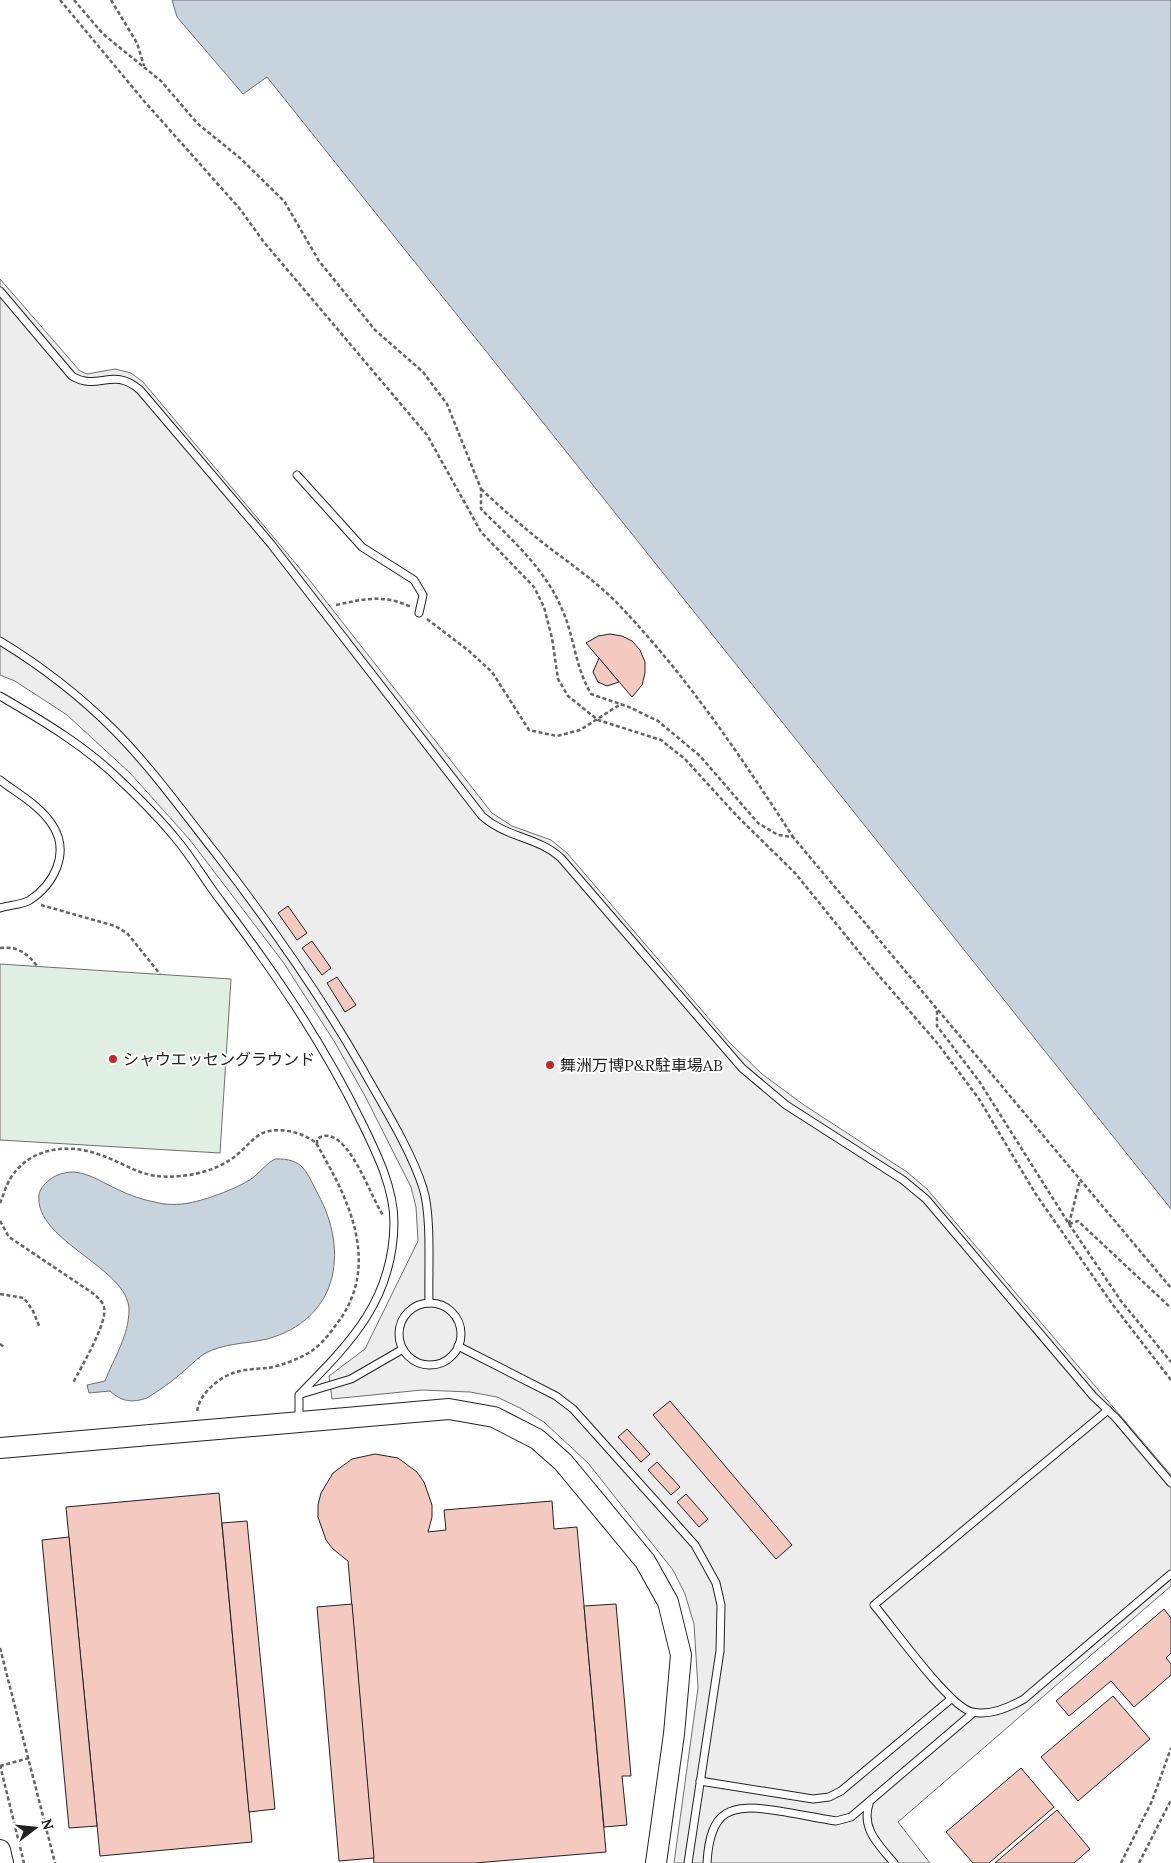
<svg xmlns="http://www.w3.org/2000/svg" width="1171" height="1863" font-family="Lora,'Noto Sans JP',serif">
<rect width="100%" height="100%" fill="#fff"/>
<!-- green -->
<path fill="#e0efe3" stroke="#6f6f6f" d="M0,964L231,979L220,1153L0,1140Z"/>
<!-- parking -->
<path fill="#ededed" stroke="#6f6f6f" d="M0,279L80,371L87,374L115,369L131,373L143,382L307,577L492,813L512,826L551,840L567,853L729,1042L762,1074L804,1105L907,1172L927,1189L1171,1475V1586L898,1822L930,1863H674L698,1688L694,1624L685,1594L673,1570L588,1463L544,1422L520,1408L497,1397L470,1392L422,1390L332,1399L329,1376L365,1349L418,1241L416,1207L411,1187L365,1096L334,1041L283,962L190,840L130,773L67,715L15,681L0,675Z"/>
<!-- water -->
<g fill="#c7d3dd" stroke="#6f6f6f">
<path d="M172,0H1171V1209L267,77L243,94L177,17Z"/>
<path d="M275,1159C304,1158 306,1172 318,1194C350,1253 337,1320 267,1339C246,1344 223,1343 204,1354C195,1360 187,1369 178,1376C169,1384 158,1391 147,1398C132,1403 122,1402 110,1391L89,1393L87,1385L105,1381C114,1358 129,1335 129,1310C129,1268 34,1241 39,1195C40,1188 46,1182 52,1178C77,1163 96,1180 119,1190C129,1195 143,1200 155,1202C164,1205 179,1205 189,1203C206,1200 242,1187 255,1176C262,1170 267,1163 275,1159Z"/>
</g>
<!-- building -->
<g fill="#f3c9c0" stroke="#222">
<path d="M610,634L622,636L632,641L640,650L645,662V673L642,685L632,697L586,643L598,636Z"/>
<path d="M599,658L619,682L607,686L598,682L593,672Z"/>
<path d="M288,906L307,933L297,940L278,913Z"/>
<path d="M312,941L331,968L322,975L302,948Z"/>
<path d="M337,977L356,1005L345,1012L327,983Z"/>
<path d="M670,1401L792,1545L776,1559L653,1415Z"/>
<path d="M627,1429L650,1454L641,1462L618,1437Z"/>
<path d="M375,1454L398,1458L417,1472L424,1482L432,1505V1517L428,1532L446,1530L444,1510L552,1501L554,1529L577,1527L606,1852L475,1863H374L348,1561L333,1549L326,1540L318,1517V1505L321,1493L333,1473L352,1459Z"/>
<path d="M657,1462L680,1487L671,1495L648,1470Z"/>
<path d="M219,1493L252,1842L100,1856L66,1507Z"/>
<path d="M686,1494L708,1519L699,1527L677,1502Z"/>
<path d="M247,1521L275,1809L249,1812L222,1523Z"/>
<path d="M69,1537L97,1826L69,1828L42,1540Z"/>
<path d="M352,1604L374,1858L339,1861L317,1607Z"/>
<path d="M616,1604L631,1776H622L627,1825L604,1827L584,1606Z"/>
<path d="M1164,1609L1171,1618V1653L1166,1658L1171,1664V1675L1134,1707L1111,1681L1069,1716L1056,1701Z"/>
<path d="M1113,1696L1150,1739L1078,1801L1041,1757Z"/>
<path d="M1021,1768L1054,1807L989,1863H973L946,1832Z"/>
<path d="M1057,1810L1090,1849L1074,1863H995Z"/>
</g>
<g fill="none" stroke-linecap="round" stroke-linejoin="round">
<!-- lane casing -->
<g stroke="#222" stroke-width="9">
<g id="lane">
<path d="M0,291L72,376C99,392 112,366 140,390L271,544L482,816C508,839 537,836 561,858L742,1068L786,1105L903,1180L926,1199L1093,1396L1116,1418L1171,1483"/>
<path d="M297,475L362,547L414,580L423,595L419,613"/>
<path d="M0,641C41,666 79,695 113,729C151,767 183,812 217,855C270,924 319,993 362,1068C382,1104 411,1150 423,1188C432,1216 428,1272 429,1303"/>
<path d="M0,696C43,721 87,747 122,782C141,800 160,819 177,840C193,859 205,881 220,900C275,973 322,1041 362,1123C377,1154 394,1188 394,1223C393,1301 350,1343 299,1395V1420"/>
<path d="M0,780C18,794 41,806 53,826C70,853 54,884 30,900C22,905 9,905 0,908"/>
<circle cx="430" cy="1334" r="31"/>
<path d="M458,1346L556,1396L573,1409L695,1545L716,1583L721,1605L720,1651L688,1863"/>
<path d="M301,1394L351,1379L403,1349"/>
<path d="M1108,1410L874,1605C892,1626 949,1707 972,1712C989,1716 1010,1707 1024,1699L1171,1574"/>
<path d="M700,1781L813,1799L829,1797L841,1791L951,1699"/>
<path d="M869,1804C861,1829 879,1845 894,1863"/>
<path d="M707,1863C710,1809 730,1803 779,1811C798,1814 817,1818 836,1821L851,1817L973,1713"/>
</g>
</g>
<!-- secondary casing -->
<g stroke="#222" stroke-width="22">
<g id="secondary">
<path d="M0,1448L449,1409L494,1417L537,1439L563,1462L645,1561L668,1602L681,1655L674,1734L656,1863"/>
<path d="M0,1850L3,1863"/>
</g>
</g>
<!-- path -->
<g stroke="#646464" stroke-width="2.5" stroke-dasharray="4 2.5" stroke-linecap="butt">
<path d="M60,0L144,101L240,209L263,241L427,435L481,532L534,587L544,607L552,638L558,679L568,696L598,720L661,740L685,759L737,816L795,873L868,963L938,1044L979,1099L1035,1193L1113,1305L1171,1380"/>
<path d="M74,0L103,34L161,81L198,124L240,158L284,201L319,261L375,330L423,372L447,404L481,489V509C513,541 547,570 564,614C575,641 575,666 591,694L629,707L658,721L700,756L758,823L778,835L793,837L937,1009V1026L979,1081L1069,1224L1121,1301L1171,1362"/>
<path d="M111,0L137,43L144,66"/>
<path d="M481,489C498,505 515,520 532,534C561,558 592,577 618,604C686,675 740,755 793,837"/>
<path d="M336,605C363,599 385,594 411,607"/>
<path d="M427,619L469,651L492,672L529,730L557,736L580,730L621,704"/>
<path d="M41,905L115,926L127,933L160,974"/>
<path d="M0,948C18,946 27,953 38,967"/>
<path d="M938,1010L1171,1288"/>
<path d="M317,1144V1139C346,1119 371,1199 383,1215"/>
<path d="M0,1203C3,1196 6,1186 10,1179C29,1148 66,1143 98,1154C130,1165 142,1180 180,1176C197,1175 216,1169 230,1160C241,1153 249,1142 259,1135C275,1125 303,1132 316,1143C347,1196 380,1260 341,1318C333,1329 324,1342 313,1350C302,1358 281,1366 267,1368C256,1369 244,1369 233,1373C217,1379 198,1395 197,1413"/>
<path d="M0,1221L9,1237L91,1292C96,1296 102,1300 104,1307C108,1323 81,1367 73,1383"/>
<path d="M1069,1224L1078,1221L1171,1308"/>
<path d="M1069,1224L1080,1180"/>
<path d="M0,1294L24,1298L33,1311L40,1328"/>
<path d="M0,1344L4,1347"/>
<path d="M0,1648L55,1863"/>
<path d="M0,1765L24,1863"/>
<path d="M0,1766L29,1758"/>
<path d="M1121,1863L1152,1801L1171,1748"/>
<path d="M1139,1863L1171,1800"/>
</g>
<!-- lane -->
<use href="#lane" stroke="#fff" stroke-width="7"/>
<!-- secondary -->
<use href="#secondary" stroke="#fff" stroke-width="20"/>
</g>
<!-- markers -->
<g fill="#c62828" stroke="#fff" stroke-width="2">
<circle cx="113" cy="1059" r="5"/>
<circle cx="550" cy="1065" r="5"/>
</g>
<g text-anchor="middle" dominant-baseline="central" stroke-width="4" stroke-linejoin="round" paint-order="stroke">
<!-- poi labels -->
<g font-size="16" fill="#222" stroke="#fff" text-anchor="start">
<text x="123" y="1059">シャウエッセングラウンド</text>
<text x="560" y="1065">舞洲万博P&amp;R駐車場AB</text>
</g>
</g>
<!-- north arrow -->
<g transform="translate(35 1828) rotate(74)" stroke="#ffffff" stroke-width="4" paint-order="stroke">
<path d="M0-4L9 19L0 12L-9 19Z" fill="#222222"/>
<text y="-8" font-size="14" font-weight="bold" text-anchor="middle" fill="#222222">N</text>
</g>
</svg>
